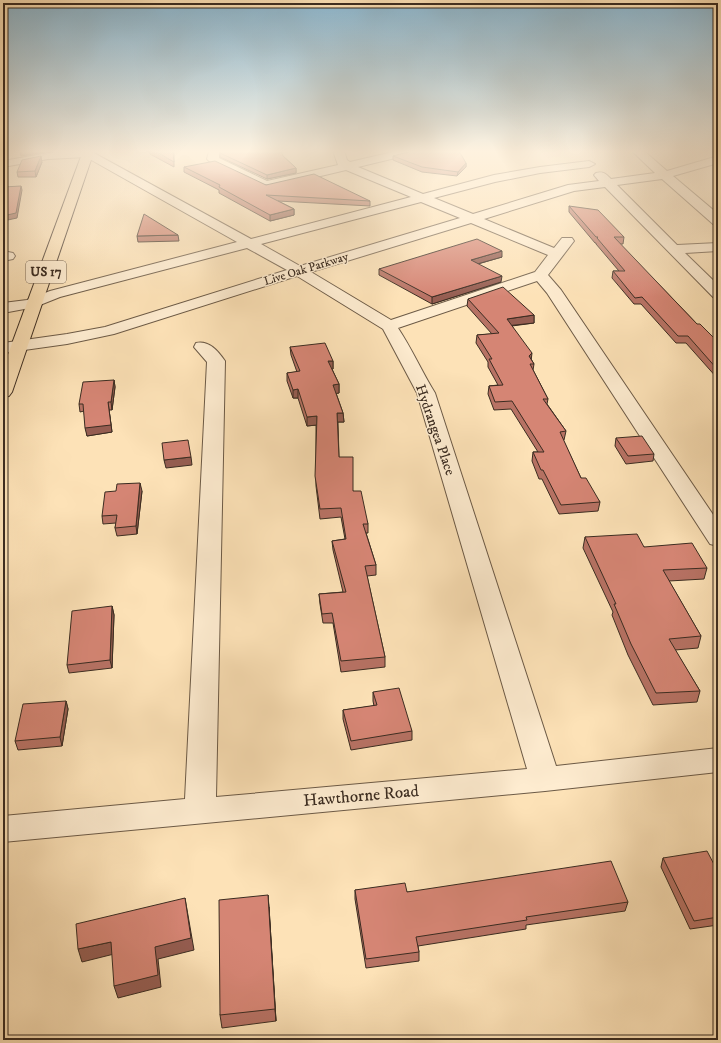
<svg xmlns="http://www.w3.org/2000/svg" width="721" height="1043" font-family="'IM FELL DW Pica',serif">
<rect width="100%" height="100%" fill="#fde2b7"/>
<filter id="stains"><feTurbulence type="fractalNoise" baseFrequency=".005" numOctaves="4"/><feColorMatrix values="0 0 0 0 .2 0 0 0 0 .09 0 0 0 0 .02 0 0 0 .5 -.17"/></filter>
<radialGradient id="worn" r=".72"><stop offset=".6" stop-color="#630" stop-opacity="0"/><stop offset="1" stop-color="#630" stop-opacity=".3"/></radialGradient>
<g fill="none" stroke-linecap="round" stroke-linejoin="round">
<!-- minor casing -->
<g stroke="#6c5a46" stroke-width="2">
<g id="minor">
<path d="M77,151L92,152L251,239L411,197L346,170L266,189L209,161L207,159L209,151H219V158L267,181L338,165L333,151H344L347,160L350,162L397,151H417L416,153L358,167L423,194L494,175L540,167L589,161L595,164L589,167L540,173L495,182L434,198L473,214L568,185L599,181L594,175L596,173C603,171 606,174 611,179L655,173L632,151H644L667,171L718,156V163L673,176L718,214V225L713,224L662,179L617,185L677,245L718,243V251L685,253L718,285V299L713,297L605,187L574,191L484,219L554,248L562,238H572L574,241L548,275L561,290L718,522V546L710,544L547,293L537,281L398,328C412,349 422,372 435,393L556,766L718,748V772L545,791L3,842V816L185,799L207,362L194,347L196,343C209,340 218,351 225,361L216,797L527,769L417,393L383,329L297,276L114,334L67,344L3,353V343L67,334L105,327L287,270L247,248L60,297L35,307L3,313V303L27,300L50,291L237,242L86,157L48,159L3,167V161L48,153ZM421,202L460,218L300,266L261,244ZM471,223L548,255L535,272L391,320L311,272Z"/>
<path d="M8,252L13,253L15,256L13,259L3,261V253Z"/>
</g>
</g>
<!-- major casing -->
<g stroke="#3b2c21" stroke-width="2">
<path id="major" d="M83,151H94L12,392L9,396L3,397V368Z"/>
</g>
<!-- minor -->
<use href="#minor" fill="#feecd0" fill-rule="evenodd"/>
<!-- major -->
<use href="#major" fill="#fde2b7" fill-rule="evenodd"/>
</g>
<!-- wall -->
<g fill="#b77264" stroke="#3b2c21">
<path d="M149,151H174V167L150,154Z"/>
<path d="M220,151L283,156L296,168V173L267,179L220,157Z"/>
<path d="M393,156L466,163V167L457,176L422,172L393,160Z"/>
<path d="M42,162L36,177H18L17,172Z"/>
<path d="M184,167L266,185L370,201V206L278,201L294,209V215L270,221L219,193V190L184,172Z"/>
<path d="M569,206L624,237L623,244H620L697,324L718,342V379L686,343H676L641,304H634L612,278L613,271H619L596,244V243H595L569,212Z"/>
<path d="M178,235L179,241L138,242L137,236Z"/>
<path d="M502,257L478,264L501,282L432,304L379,275V269Z"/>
<path d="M468,299L534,315V323L512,326L534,364L533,370L548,399L547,404L566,431L564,440H563L581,478L600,502L598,511L559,514L542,479H539L532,461L533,452H538L511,409L494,410L488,394L489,386L498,385L488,367V362L476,343L477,335L492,334L467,306Z"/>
<path d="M290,347L333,361V369H332L339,384V393H336L343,413L344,422H338L339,457L353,491L368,524V533H366L376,565V575L367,576L385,657V667L341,672L333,623H323L320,604L319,594L343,592L333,550L332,541L345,539L341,517L320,519L316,486V425L307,426L298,398H293L287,381V373L297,372L291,355Z"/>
<path d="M114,380L115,387L112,410H109L112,432L87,436L84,411L80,412L79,404Z"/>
<path d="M616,438L654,454L653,461L626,464L615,446Z"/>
<path d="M142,491L137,534L117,536L115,528L116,523L103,524L102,516Z"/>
<path d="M585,537L644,547L707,568L704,579L669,581L701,636L698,648L675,650L700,691L697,702L653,705L628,655L612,615L613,612L583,548Z"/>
<path d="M112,606L114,615L112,668L69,673L67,665Z"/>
<path d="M373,692L412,731V740L351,750L343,719V710L374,706L373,701Z"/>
<path d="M66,701L68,709L62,746L18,750L15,741Z"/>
<path d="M663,858L718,872V925L690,929L661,867Z"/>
<path d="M355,890L407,892L628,902L625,911L526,925V929L418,946L419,952V961L366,968L355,899Z"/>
<path d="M269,907L276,1021L222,1028L220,1015Z"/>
</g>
<!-- shaded-wall -->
<g fill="#955d51" stroke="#3b2c21">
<path d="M24,151H45V152L21,156L20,152Z"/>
<path d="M41,156L42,162L36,177L35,171Z"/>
<path d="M466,163V167L457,176L458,172Z"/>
<path d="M296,168V173L267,179V175Z"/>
<path d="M21,186L22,190L17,218L3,221V216Z"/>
<path d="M294,209V215L270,221V215Z"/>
<path d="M502,251V257L470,266L471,260Z"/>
<path d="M502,276L501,282L432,304V297Z"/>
<path d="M534,315V323L506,326L507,319Z"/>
<path d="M532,353L531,361L529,356Z"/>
<path d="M328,361H333V369L329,370Z"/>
<path d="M114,380L115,387L112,410L111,402Z"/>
<path d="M339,384V393L333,394V385Z"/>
<path d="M298,389V398H293V390Z"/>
<path d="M108,402L112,432L87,436L85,428Z"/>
<path d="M337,413H343L344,422H337Z"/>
<path d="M317,416V425L307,426V417Z"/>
<path d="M191,457L192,465L166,468L164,460Z"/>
<path d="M140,483L142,491L137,534L136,526Z"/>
<path d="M112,606L114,615L112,668L110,660Z"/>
<path d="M66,701L68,709L62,746L60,737Z"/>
<path d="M268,895L269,907L276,1021L275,1009Z"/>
<path d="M185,898L194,950L158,959L161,987L118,998L114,986Z"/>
<path d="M111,942L114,954L82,962L78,949Z"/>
</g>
<!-- building -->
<g fill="#d58574" stroke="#3b2c21">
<path d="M155,151H173L174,162Z"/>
<path d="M220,151H281L283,156L296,168L267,175L220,153Z"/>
<path d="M412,151H459L466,163L458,172L422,167L393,156Z"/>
<path d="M41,156L35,171L17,172L22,160Z"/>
<path d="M215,161L266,185L314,174L370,201L266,195L294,209L270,215L219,187L220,185L184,167Z"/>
<path d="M21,186L16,213L3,216V187Z"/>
<path d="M569,206L598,210L624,237H614L697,324H700L718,342V370L688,336H678L642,297L635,298L613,271H625L597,238L598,237H596Z"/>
<path d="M144,214L178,235L137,236Z"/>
<path d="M477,239L502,251L471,260L502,276L432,297L379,269Z"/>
<path d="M503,287L534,315L507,319L532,353L529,356L534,364H530L548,399H543L566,431L560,432L581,478H586L600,502L561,505L543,470H541L533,452H544L512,401L495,402L489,386L503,385L489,359H492L477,335L499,333L468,299Z"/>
<path d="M325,343L333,361H328L339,384L333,385L343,413H337L339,457H353V491H361L368,524H363L376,565L365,566L385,657L341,661L332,613L322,614L319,594L346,592L332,541L346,539L341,508L320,509L315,476L317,416L307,417L298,389L293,390L287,373L300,371L290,347Z"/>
<path d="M114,380L111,402H108L111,425L85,428L83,404H79L83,382Z"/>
<path d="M642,436L654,454L628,456L616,438Z"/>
<path d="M188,440L191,457L164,460L162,443Z"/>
<path d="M140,483L136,526L115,528L117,515L102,516L105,492L116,491L117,484Z"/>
<path d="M637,534L644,547L692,543L707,568L663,570L701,636L669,639L700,691L656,693L631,644L614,604H616L585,537Z"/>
<path d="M112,606L110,660L67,665L72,611Z"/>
<path d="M399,688L412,731L351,741L343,710L377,705L373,692Z"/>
<path d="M66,701L60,737L15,741L23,704Z"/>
<path d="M707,851L718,872V917L694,921L663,858Z"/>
<path d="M611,861L628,902L526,917L527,920L416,937L419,952L366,959L355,890L405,883L407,892Z"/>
<path d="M268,895L275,1009L220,1015L219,900Z"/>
<path d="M185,898L191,938L155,947L158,975L114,986L111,942L78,949L76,924Z"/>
</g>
<!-- sky -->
<linearGradient id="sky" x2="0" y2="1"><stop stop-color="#8bb8d2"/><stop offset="0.51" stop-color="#fef2df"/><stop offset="1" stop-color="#fef2df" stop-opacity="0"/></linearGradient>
<rect width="721" height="297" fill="url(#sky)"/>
<g text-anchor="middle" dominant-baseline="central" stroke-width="3" stroke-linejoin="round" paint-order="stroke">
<!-- far-street labels -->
<g font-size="12" fill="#3b2c21" stroke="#feecd0">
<text transform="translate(306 269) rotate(-17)">Live Oak Parkway</text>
</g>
<!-- shield labels -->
<rect fill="#feecd0" stroke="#766656" stroke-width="1" x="26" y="261" width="40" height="22" rx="3"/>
<g font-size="13" font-weight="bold" fill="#3b2c21">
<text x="46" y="272">US 17</text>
</g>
<!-- street labels -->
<g font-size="14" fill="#3b2c21" stroke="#feecd0">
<text transform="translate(435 430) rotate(71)">Hydrangea Place</text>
</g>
<!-- near-street labels -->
<g font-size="17" fill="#3b2c21" stroke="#feecd0">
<text transform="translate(361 796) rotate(-5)">Hawthorne Road</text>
</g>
</g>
<!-- margin -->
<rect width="721" height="1043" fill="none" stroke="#fde2b7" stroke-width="16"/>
<rect x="4" y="4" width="713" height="1035" fill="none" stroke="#3b2c21" stroke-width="2"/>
<rect x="8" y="8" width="705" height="1027" fill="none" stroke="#3b2c21"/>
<rect width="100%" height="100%" filter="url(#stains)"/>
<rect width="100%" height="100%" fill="url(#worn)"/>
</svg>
